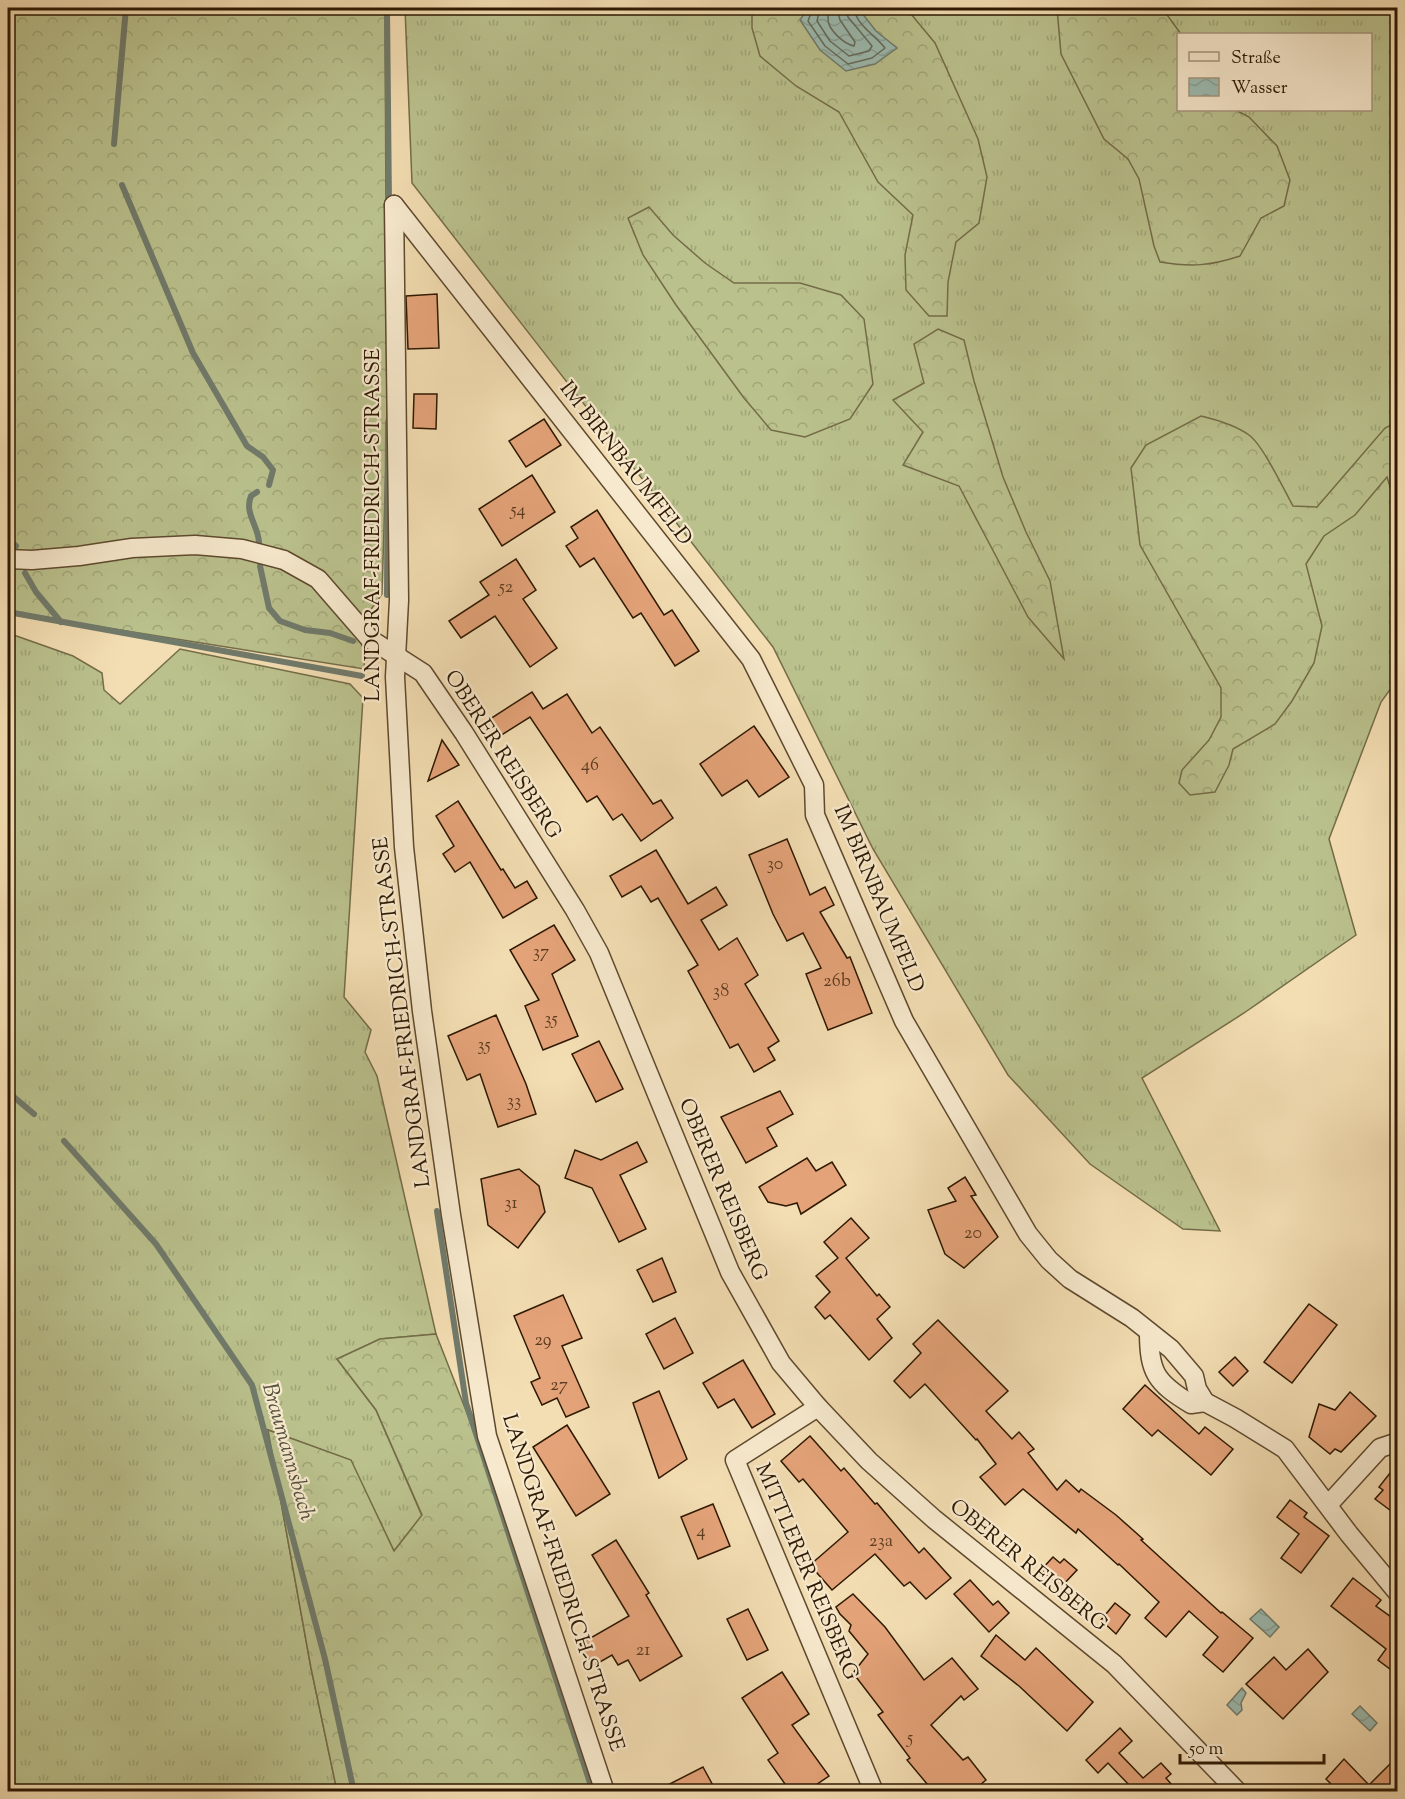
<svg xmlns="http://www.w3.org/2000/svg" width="1405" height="1799" font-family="'Sorts Mill Goudy',serif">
<defs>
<pattern id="grass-tufts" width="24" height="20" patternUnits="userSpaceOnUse" patternTransform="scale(1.5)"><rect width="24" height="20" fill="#bac18d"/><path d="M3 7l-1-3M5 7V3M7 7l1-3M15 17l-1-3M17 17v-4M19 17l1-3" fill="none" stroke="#a0a578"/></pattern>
<pattern id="forest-crowns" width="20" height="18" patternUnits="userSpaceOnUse" patternTransform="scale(1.5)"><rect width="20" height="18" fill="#bac18d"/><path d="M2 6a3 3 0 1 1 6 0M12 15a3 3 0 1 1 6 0" fill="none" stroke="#a0a578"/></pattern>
<pattern id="water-waves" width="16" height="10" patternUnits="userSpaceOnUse" patternTransform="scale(1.5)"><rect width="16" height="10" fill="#9cbbb1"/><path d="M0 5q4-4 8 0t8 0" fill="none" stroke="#87a097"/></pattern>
</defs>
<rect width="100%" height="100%" fill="#f3ddb2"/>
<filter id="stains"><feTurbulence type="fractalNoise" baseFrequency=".00333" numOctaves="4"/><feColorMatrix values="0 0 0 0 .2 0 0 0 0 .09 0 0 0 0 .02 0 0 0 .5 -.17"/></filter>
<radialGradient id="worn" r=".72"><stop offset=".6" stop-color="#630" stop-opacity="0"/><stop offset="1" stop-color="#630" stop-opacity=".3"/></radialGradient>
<!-- grass -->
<g fill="url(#grass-tufts)" stroke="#746c48" stroke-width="1.5" fill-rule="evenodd">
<path d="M405,8H1397V680L1381,702L1329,839L1356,935L1244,1013L1142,1078L1220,1231L1183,1229L1090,1164L1008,1075L873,849L773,647L412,183ZM1178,34H1370V110H1178Z"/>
<path d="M8,633L73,656L102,673L104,690L120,704L180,649L350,684L363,698L344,997L371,1030L365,1052L377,1076L436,1334L380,1339L337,1359L376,1410L422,1516L394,1551L350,1460L268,1430L311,1668L337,1791L8,1792Z"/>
</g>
<!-- forest -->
<g fill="url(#forest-crowns)" stroke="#746c48" stroke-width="1.5">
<path d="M8,8H385L387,428L382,594L357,629L365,655L364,669L8,612Z"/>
<path d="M752,8H906L935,43L978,139L987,177L979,223L956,242L948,282L947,316H929L906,290L905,255L913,215L878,182L839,112L796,86L760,56L752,28Z"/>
<path d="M1057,8H1162L1181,34H1178V110H1236L1249,117L1277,146L1290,180L1284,206L1261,218L1240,256C1210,266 1191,267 1160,262L1154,246L1139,179L1128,159L1104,139L1061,54Z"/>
<path d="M649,207L673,235L705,263L734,283H800L841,295L864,319L873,384L850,419L805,437L771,430L744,398L676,305L643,255L628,218Z"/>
<path d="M938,329L964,340L974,381L1003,477L1026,532L1050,581L1064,659L1028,617L959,486L903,465L923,432L893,400L924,383L914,344Z"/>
<path d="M1201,416C1218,420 1235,425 1249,435C1263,445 1284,490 1293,506L1317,507L1385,428L1397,422L1398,512L1387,477L1355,515L1324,536L1306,564L1322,626L1314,663L1292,701L1275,724L1233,749L1229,765L1215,792L1190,795L1179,783L1182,770L1209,740L1221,717V688L1140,545L1131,468L1146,445Z"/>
<path d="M436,1334L615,1791H337L311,1668L268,1430L351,1460L394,1551L422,1515L376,1410L337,1359L380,1339Z"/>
</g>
<!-- water -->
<g fill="url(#water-waves)" stroke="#707a6b" stroke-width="1.5">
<path d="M808,8H858L876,31L897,48L875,64L846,71L820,50L800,20Z"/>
<path d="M1261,1609L1279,1627L1270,1637L1250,1619Z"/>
<path d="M1242,1688L1246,1693L1241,1703L1242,1710L1237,1715L1227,1705Z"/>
<path d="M1360,1706L1377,1723L1370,1731L1352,1714Z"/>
</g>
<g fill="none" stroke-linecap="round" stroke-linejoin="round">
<!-- shore -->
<g stroke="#646a5a" stroke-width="1.5">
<path d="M813,8L808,21L825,46L848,64L872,58L885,48C875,35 856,25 854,8"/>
<path d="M820,8L817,21L830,41L849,56L869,51L872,46L848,17L846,8"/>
<path d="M829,8C829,11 828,14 828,18C827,29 844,44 854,46L855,42L840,20L837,8"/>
</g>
<!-- stream -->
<g stroke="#707a6b" stroke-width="6">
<path d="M387,8L389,205"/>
<path d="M114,144L126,8"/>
<path d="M122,185L193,353L247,446L263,457L273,470L269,485"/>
<path d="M257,492L251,496C244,513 258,525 259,542"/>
<path d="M8,540L16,546"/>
<path d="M260,566L269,608L280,621L305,630L330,633L353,641"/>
<path d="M25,573L36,592L61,622"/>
<path d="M387,595L388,422"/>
<path d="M8,612L362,676"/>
<path d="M8,1092L34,1114"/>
<path d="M64,1141L156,1244L252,1385L325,1659L354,1792"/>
<path d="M437,1211L466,1403L593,1792"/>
</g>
</g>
<!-- building -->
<g fill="#e5a379" stroke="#2d1802" stroke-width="1.5">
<path d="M437,294L439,348L408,349L406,296Z"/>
<path d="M414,394H437L436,429L413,428Z"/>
<path d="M544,419L561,445L526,467L509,441Z"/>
<path d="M532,475L555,512L502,546L479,509Z"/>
<path d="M597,510L664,615L672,610L699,651L675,666L641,613L633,618L594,558L580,567L566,546L578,538L571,527Z"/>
<path d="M516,559L536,590L523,599L557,648L530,667L495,616L461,638L449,621L489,595L480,582Z"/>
<path d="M532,692L543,709L567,694L592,733L600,727L653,804L661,800L673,818L641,841L622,814L613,820L597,796L587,802L530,717L500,736L490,719Z"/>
<path d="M754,726L789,777L759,797L747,780L722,796L700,764Z"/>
<path d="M442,740L459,765L428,781Z"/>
<path d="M458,801L501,870L503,869L515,888L527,881L537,898L503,918L470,862L455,872L443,854L454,846L436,816Z"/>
<path d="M787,839L810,895L825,887L834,905L820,912L847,958L850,957L872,1013L828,1030L806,974L821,968L803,933L787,941L773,914L749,855Z"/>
<path d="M656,850L688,904L716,887L727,905L701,920L719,950L737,938L758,975L745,984L779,1041L768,1048L775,1060L754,1072L738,1044L730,1048L719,1028L688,971L698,965L658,898L651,902L641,886L622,897L610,876Z"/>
<path d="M554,925L575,960L552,974L578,1036L543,1050L525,1006L539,1000L510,950Z"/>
<path d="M496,1015L526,1084L536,1114L498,1127L480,1074L467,1080L448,1036Z"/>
<path d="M599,1041L623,1089L596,1102L572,1054Z"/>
<path d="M780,1091L793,1114L767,1128L777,1146L746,1163L721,1117Z"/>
<path d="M637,1142L647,1162L620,1175L646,1229L619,1242L592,1188L565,1178L575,1150L601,1160Z"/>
<path d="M807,1158L816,1171L832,1162L846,1185L801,1214L797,1203L786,1206L768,1202L759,1187Z"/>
<path d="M519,1169L539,1186L545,1212L518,1248L488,1225L481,1179Z"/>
<path d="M965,1177L976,1195L971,1196L998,1237L964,1268L945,1254L928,1210L956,1201L948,1188Z"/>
<path d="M851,1218L869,1238L846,1258L877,1296L879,1294L890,1307L877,1319L892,1338L869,1360L830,1315L825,1319L815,1307L830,1292L816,1276L838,1258L824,1242Z"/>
<path d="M662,1258L676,1292L653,1302L637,1270Z"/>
<path d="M563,1295L582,1338L562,1346L589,1407L566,1417L557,1398L542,1405L531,1382L540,1378L514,1316Z"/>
<path d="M1309,1304L1337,1325L1292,1383L1264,1362Z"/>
<path d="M675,1318L693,1353L664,1369L646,1334Z"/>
<path d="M938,1320L1008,1391L986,1411L1012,1439L1019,1432L1034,1449L1028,1453L1057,1490L1066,1480L1079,1492L1081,1489L1116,1515L1143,1539L1141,1540L1221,1613L1222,1612L1253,1638L1223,1672L1203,1655L1218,1637L1189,1611L1166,1637L1145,1618L1159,1602L1119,1564L1118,1565L1078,1529L1076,1533L1023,1489L1005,1505L980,1477L996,1464L977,1439L976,1440L925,1384L910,1398L894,1381L921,1353L913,1344Z"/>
<path d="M1235,1357L1248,1371L1233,1386L1219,1372Z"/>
<path d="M743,1360L775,1414L752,1428L734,1399L718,1408L703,1383Z"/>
<path d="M1145,1385L1199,1434L1205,1427L1233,1449L1211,1475L1158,1430L1152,1436L1123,1409Z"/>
<path d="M659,1391L687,1459L659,1478L633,1403Z"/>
<path d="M1350,1392L1376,1416L1341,1452L1335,1449L1330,1454L1309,1437L1319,1404L1335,1410Z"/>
<path d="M567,1425L610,1494L576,1516L533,1447Z"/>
<path d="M810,1436L841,1471L844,1468L875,1504L877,1503L919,1553L924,1548L951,1578L926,1599L910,1582L904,1586L875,1554L832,1590L810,1565L848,1532L803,1479L799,1482L781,1461Z"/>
<path d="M1398,1463V1516L1375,1499L1383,1490L1379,1487Z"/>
<path d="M1290,1500L1307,1513L1304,1517L1329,1536L1301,1573L1281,1558L1299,1534L1277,1517Z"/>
<path d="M713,1504L730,1546L698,1559L681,1517Z"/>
<path d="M616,1540L649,1593L646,1595L682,1656L640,1681L628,1660L618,1665L612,1655L593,1666L580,1644L629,1616L592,1555Z"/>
<path d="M1053,1557L1060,1563L1064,1559L1077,1570L1061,1587L1041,1570Z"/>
<path d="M1353,1578L1381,1600L1376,1606L1398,1622V1675L1378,1660L1386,1649L1331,1606Z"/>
<path d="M970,1580L993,1605L998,1601L1009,1613L989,1632L954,1594Z"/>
<path d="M853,1594L885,1627L924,1680L952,1658L978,1689L964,1700L961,1696L931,1725L963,1760L968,1757L986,1780L973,1791H933L907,1760L910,1758L878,1715L883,1712L853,1673L868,1654L849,1631L851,1625L840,1614L836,1607Z"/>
<path d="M1115,1603L1130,1615L1116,1634L1101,1620Z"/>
<path d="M748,1609L768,1650L747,1660L727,1619Z"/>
<path d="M996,1635L1025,1660L1036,1648L1093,1702L1067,1731L1019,1686L981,1656Z"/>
<path d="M1308,1649L1328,1672L1283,1719L1246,1684L1274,1657L1286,1670Z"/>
<path d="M782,1672L809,1714L792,1725L829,1776L807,1791H790L768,1760L778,1753L742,1698Z"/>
<path d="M1120,1728L1132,1741L1119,1753L1143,1778L1161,1763L1171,1774L1166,1778L1177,1791H1127L1132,1788L1108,1763L1098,1773L1086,1760Z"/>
<path d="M1398,1756V1791H1338L1326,1779L1344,1759L1369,1785Z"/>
<path d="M703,1767L716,1791H656Z"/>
</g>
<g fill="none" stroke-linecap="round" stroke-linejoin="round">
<!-- minor casing -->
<g stroke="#5e492e" stroke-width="21">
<g id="minor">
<path d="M394,205L751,659L814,785L815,815L904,1021L1028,1234L1049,1260L1070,1279L1132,1318L1171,1349L1194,1376L1197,1389L1205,1402L1235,1418L1285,1449L1349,1534L1398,1593"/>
<path d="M394,205L399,600L395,677L404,847L422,1011L451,1215L487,1436L605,1792"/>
<path d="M8,559L32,560L79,556L132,548L195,545L242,549L284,560L318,579L370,639L423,673L464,733L575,910L599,953L730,1272L781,1363L818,1407L869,1461L934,1519L1114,1664L1238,1792"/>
<path d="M1149,1332C1149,1372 1156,1383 1191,1404L1205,1402"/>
<path d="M818,1407L735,1460L874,1792"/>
<path d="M1328,1505L1380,1448L1398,1442"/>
</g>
</g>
<!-- minor -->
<use href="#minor" stroke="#f7e9cd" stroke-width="18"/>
</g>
<g text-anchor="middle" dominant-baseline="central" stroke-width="4.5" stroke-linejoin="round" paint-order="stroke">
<!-- number labels -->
<g font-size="18" fill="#5b3b20">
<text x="518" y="511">54</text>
<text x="506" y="588">52</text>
<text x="590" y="766">46</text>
<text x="775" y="865">30</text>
<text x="541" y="953">37</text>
<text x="837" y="982">26b</text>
<text x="721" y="992">38</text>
<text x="551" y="1020">35</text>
<text x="484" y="1046">35</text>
<text x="514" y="1102">33</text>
<text x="511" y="1204">31</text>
<text x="973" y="1234">20</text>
<text x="543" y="1341">29</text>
<text x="559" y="1386">27</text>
<text x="701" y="1532">4</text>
<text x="881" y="1542">23a</text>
<text x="643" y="1651">21</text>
<text x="910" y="1739">5</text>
</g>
<!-- street labels -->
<g font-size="21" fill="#2d1802" stroke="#f7e9cd">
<text transform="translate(625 464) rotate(52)">IM BIRNBAUMFELD</text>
<text transform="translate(374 525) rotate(-90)">LANDGRAF-FRIEDRICH-STRASSE</text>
<text transform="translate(502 755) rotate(57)">OBERER REISBERG</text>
<text transform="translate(878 899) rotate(67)">IM BIRNBAUMFELD</text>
<text transform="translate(403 1012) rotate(-97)">LANDGRAF-FRIEDRICH-STRASSE</text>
<text transform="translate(722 1190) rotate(67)">OBERER REISBERG</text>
<text transform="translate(1028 1566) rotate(39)">OBERER REISBERG</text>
<text transform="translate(806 1572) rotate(67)">MITTLERER REISBERG</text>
<text transform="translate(562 1583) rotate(72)">LANDGRAF-FRIEDRICH-STRASSE</text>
</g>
<!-- water labels -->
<g font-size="22" font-style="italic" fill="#54513f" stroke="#f7e9cd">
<text transform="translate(287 1452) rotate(74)">Braumannsbach</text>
</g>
</g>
<!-- margin -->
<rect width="1405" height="1799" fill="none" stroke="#f3ddb2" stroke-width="30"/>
<rect x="9" y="9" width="1387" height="1781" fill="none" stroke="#2d1802" stroke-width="3"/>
<rect x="15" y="15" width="1375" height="1769" fill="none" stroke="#2d1802" stroke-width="1.5"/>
<!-- legend -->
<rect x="1177" y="33" width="195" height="78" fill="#f7e9cd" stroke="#a6957c" stroke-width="1.5"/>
<rect x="1189" y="52" width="30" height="9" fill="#f7e9cd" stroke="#a6957c" stroke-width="1.5"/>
<text x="1231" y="63" font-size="18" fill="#2d1802">Straße</text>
<rect x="1189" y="78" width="30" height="18" fill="url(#water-waves)" stroke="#a6957c" stroke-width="1.5"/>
<text x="1231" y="93" font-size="18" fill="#2d1802">Wasser</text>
<!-- scale -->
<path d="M1180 1754v9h144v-9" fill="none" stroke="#2d1802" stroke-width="3"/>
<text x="1189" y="1754" font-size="18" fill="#2d1802" stroke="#f7e9cd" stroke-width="4.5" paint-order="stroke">50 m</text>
<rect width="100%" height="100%" filter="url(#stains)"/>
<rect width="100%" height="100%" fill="url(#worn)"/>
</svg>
